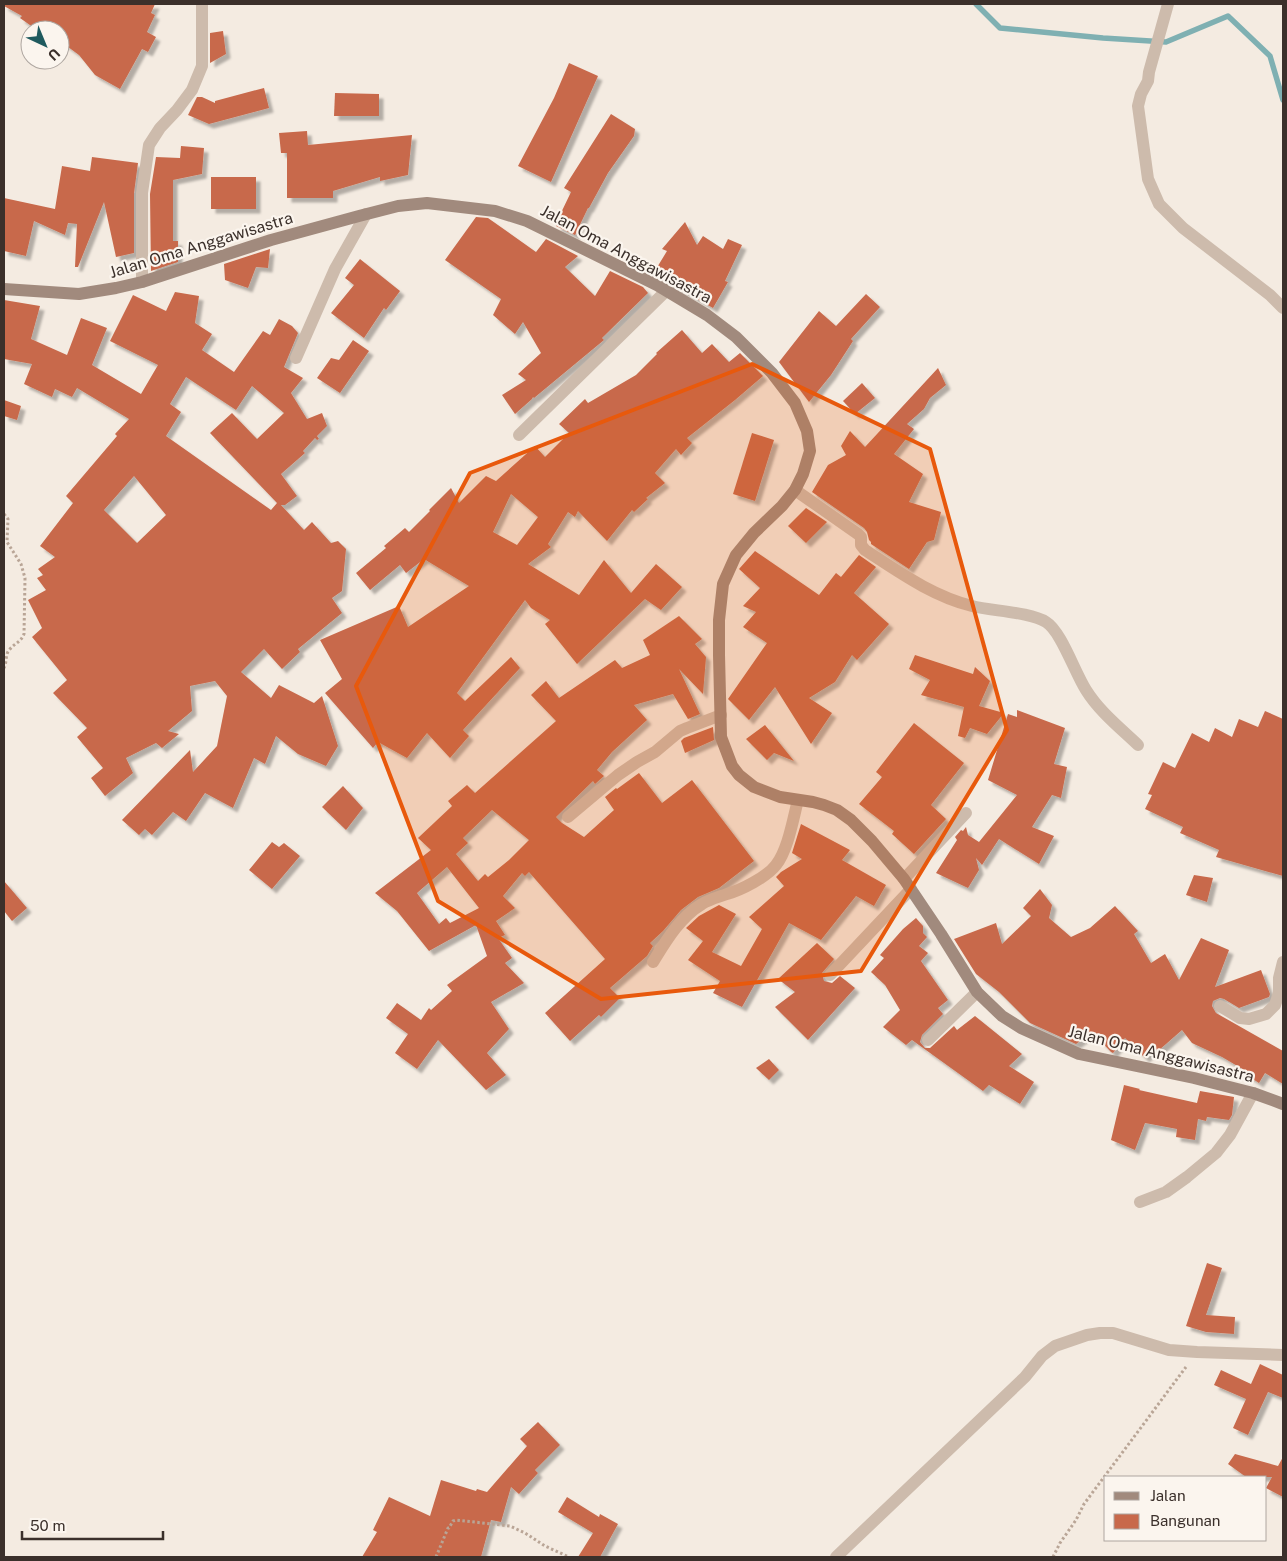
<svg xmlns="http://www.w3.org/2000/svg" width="1287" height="1561" font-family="'Public Sans',sans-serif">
<defs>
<filter id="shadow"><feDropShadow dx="4.5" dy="4.5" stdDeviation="1" flood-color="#0004"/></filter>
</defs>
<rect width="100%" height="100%" fill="#f4ebe1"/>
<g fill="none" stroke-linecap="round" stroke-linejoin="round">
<!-- stream -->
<path stroke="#7fb0b2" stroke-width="5.5" d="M976,4L1000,28L1103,38L1166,42L1228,16L1270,56L1283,100"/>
</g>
<!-- building -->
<g fill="#c8694b" fill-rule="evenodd" filter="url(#shadow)">
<path d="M4,4H155L151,13L155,15L147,32L156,37L148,52L142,49L120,89L95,75L79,55L60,41V30H37L20,18L22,16L4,6Z"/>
<path d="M223,31L226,54L210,63V33Z"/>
<path d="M569,63L598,76L551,182L518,166L554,98Z"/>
<path d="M264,88L269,108L209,124L188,115L197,97H202L215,103V101Z"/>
<path d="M335,93L379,94V116H334Z"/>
<path d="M611,114L635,129L634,136L608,173L589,208H588L575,235L556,226L563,219L559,217L571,192L564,188Z"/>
<path d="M307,131L308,145L412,135L408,175L380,181V177L333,191V198H287V153H281L279,133Z"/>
<path d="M181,146L204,148L202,174L173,180V241H178V262L151,271L150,194L156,157L180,158Z"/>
<path d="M92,157L138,163L134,193V253L116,257L104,202L78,267H75L77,224L68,223L65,235L34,221L26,256L4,251V198L55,209L62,166L90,171Z"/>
<rect x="211" y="177" width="45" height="32"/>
<path d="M476,217L488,218L536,252L546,239L578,256L565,267L595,296L610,271L643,287L648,293L602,338L604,340L534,398L533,397L532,399L515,414L502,395L526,380L518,374L541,353L523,322L515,334L493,315L501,299L445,260Z"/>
<path d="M685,222L697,245L703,236L723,249L728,239L742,245L725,281L728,282L713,308L653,274L667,251L662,249Z"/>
<path d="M270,249L268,268L256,267L248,288L225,280L224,264Z"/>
<path d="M360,259L400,291L386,310L384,308L364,338L331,313L354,285L345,278Z"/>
<path d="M175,292L199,296L195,323L212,334L202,350L234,372L263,331L270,335L279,319L292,326L298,333L284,367L303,378L291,393L307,419L322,413L327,426L317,436L319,439L317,440L315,438L303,451L305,453L281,474L297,496L285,505H281L304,530L312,522L331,543L338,541L346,549L342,591L332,598L342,613L298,649L300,652L282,669L264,649L241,672L271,698L279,685L314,703L322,696L338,746L326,766L298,754L276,736L265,764L254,758L233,808L205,793L186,821L173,812L152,835L145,829L139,835L122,820L190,750L193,772L217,746L227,696L215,681L190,686L192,711L168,731L179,734L162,748L156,743L126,758L133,773L105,796L91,778L103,768L77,737L87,728L53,693L67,680L32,637L42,628L28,600L46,590L37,578L43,575L38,569L55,557L40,546L73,503L66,496L117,436L115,434L129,419L77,388L72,397L55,389L52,397L24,384L32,364L4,359V300L40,306L31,339L67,355L81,318L107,328L92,365L141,394L158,365L110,341L133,295L166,311ZM186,377L236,410L252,386L284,413L257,439L232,413L210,433L277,503L271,510L166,436L181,412L170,404ZM134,476L166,515L137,543L104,510Z"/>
<path d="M866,294L880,307L851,339L853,341L831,375L809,402L779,362L819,311L836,326Z"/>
<path d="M682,330L702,353L712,344L729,362L740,353L763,376L735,400L687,438L692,443L681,455L676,449L655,473L665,483L646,498L648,499L634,512L632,510L607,541L578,511L575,517L568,512L548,544L551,547L528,564L579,595L604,560L631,593L656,564L682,587L661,610L645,599L577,664L545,624L550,620L531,608L525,600L457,693L465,701L511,657L520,668L463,730L469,736L450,758L427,733L407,758L378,742L373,748L325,693L342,679L320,640L399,606L408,627L469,586L424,559L406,573L400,565L370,590L356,573L386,548L384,546L405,528L409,532L430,511L429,510L451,488L459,503L486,476L496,481L535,446L545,457L569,433L559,424L585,399L588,403L636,375L657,354L656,353ZM511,494L538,517L517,545L493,532Z"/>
<path d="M353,340L369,351L340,393L317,378L331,358L339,360Z"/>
<path d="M938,368L946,385L930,398L924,409L907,424L914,429L894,454L923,474L909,502L941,512L934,540L927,542L909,569L871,544V542L869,540L867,532L864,528L812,492L828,465L846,455L841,446L850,431L865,447Z"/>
<path d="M862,383L875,398L855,414L843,401Z"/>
<path d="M4,400L21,406L17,420L4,416Z"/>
<path d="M752,433L774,440L755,501L733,494Z"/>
<path d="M806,508L827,522L806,543L788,526Z"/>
<path d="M755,551L819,595L836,573L841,577L859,555L876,567L854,593L889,624L857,660L852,655L835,682L809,698L832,713L811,744L775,687L749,720L728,699L767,643L743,627L756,612L743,606L760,588L739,569Z"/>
<path d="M679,616L702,639L695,644L706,657L703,694L679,669L700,714L688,719L673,694L634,705L647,720L612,752L597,770L604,776L595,784L593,781L556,817L562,823L584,837L614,810L605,797L616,788L617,789L639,773L662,803L692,780L754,861L719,888L698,897L681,910L663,931L650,943L653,946L647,956L610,988L620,998L601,1017L599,1015L570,1041L545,1013L605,959L529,872L525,876L522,873L503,896L515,908L496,921L505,935L498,938L512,958L505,963L524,983L491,1002L509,1029L487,1053L506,1075L486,1090L438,1040L417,1069L395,1053L408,1034L386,1018L397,1003L421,1020L429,1008L431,1010L452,991L447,985L487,956L476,925L429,951L397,911L375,893L431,850L418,838L452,806L448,801L467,785L475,793L556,721L531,695L546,681L559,698L615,660L622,668L650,655L643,640ZM492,810L529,840L509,860L488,877L485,874L478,881L456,854L468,843L463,838ZM447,867L479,908L450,923L446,918L439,924L417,893Z"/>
<path d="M915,655L973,674L975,667L990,681L979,706L1004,713L987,734L970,728L965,738L958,736L964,707L921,695L930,680L909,669Z"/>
<path d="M1017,710L1065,728L1054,764L1067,767L1061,798L1052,795L1032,827L1054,836L1039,864L999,839L982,865L976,858L979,870L968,888L936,873L957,840L955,837L961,830L963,831L966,827L968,835L979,842L1017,795L988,780L1008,714L1017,717Z"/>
<path d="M1265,711L1283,719V876L1216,857L1219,850L1180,833L1183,827L1145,809L1152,795L1148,794L1163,762L1175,768L1192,733L1209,742L1215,728L1232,737L1239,719L1258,727Z"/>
<path d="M914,723L964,763L931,805L946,819L914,854L892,834L894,831L859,804L882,777L876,772Z"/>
<path d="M765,725L794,761L774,753L767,760L746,739Z"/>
<path d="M713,727L714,740L685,753L681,741L684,738Z"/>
<path d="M343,786L363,808L346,830L322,807Z"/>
<path d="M801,824L850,850L842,860L886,885L874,906L856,896L821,940L789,923L742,1007L713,993L720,981L688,960L703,941L686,928L699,916L719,905L736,914L712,952L741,966L762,929L749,917L784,886L776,877L781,872L802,859L792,853Z"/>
<path d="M272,842L279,847L284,843L300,856L272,889L249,870Z"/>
<path d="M1194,875L1213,878L1207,902L1186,895Z"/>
<path d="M4,881L27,908L12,921L4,911Z"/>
<path d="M1040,889L1052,905L1049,918L1071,937L1090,928L1115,906L1138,931L1134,934L1151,963L1165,954L1179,980L1201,938L1229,950L1215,987L1261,970L1270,994L1269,997L1239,1008L1224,999L1220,998L1213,1001L1212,1006L1216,1013L1283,1051V1084L1265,1073L1259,1083L1245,1074L1246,1071L1222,1057L1192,1043L1182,1030L1158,1051L1155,1048L1145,1058L1125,1038L1113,1053L1111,1052L1092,1032L1076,1044L1030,1023L999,992L976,974L954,939L996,923L1002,944L1031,916L1023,908Z"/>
<path d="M916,918L923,926V933L927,937L919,946L928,953L921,961L948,1000L938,1008L943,1014L922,1035L920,1042L925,1048H930L954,1026L957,1030L975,1016L1022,1054L1009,1066L1034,1082L1020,1104L989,1085L983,1091L912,1040L906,1045L883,1027L900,1010L885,985L871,972L884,958L880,955L903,929Z"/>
<path d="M817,943L834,959L822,973L824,981L832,983L840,976L855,988L808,1040L775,1007L795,992L778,979Z"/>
<path d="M769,1059L779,1070L769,1080L756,1068Z"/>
<path d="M1124,1085L1140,1089L1139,1090L1197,1103L1200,1091L1234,1097L1232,1115L1229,1120L1207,1117L1206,1121L1198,1119L1195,1140L1176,1137L1177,1129L1145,1123L1135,1150L1111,1140Z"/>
<path d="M1207,1263L1222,1268L1206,1315L1235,1317L1234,1334L1206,1332L1186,1326Z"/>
<path d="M1260,1364L1283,1375V1398L1268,1392L1248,1435L1233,1428L1246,1399L1214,1385L1221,1370L1251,1384Z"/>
<path d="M538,1422L560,1445L535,1470L538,1473L519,1494L511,1487L501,1522L491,1520L481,1557H362L377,1532L373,1530L389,1497L430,1516L441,1480L476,1491L477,1489L487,1492L527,1446L520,1439Z"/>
<path d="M1235,1454L1278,1466L1283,1457V1497L1266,1488L1272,1477H1246L1228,1464Z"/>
<path d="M567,1497L599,1517L600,1514L618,1524L600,1557H578L593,1533L558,1512Z"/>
</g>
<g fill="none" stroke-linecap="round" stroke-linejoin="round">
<!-- path -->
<g stroke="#b9a596" stroke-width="3" stroke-dasharray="2.5 2.5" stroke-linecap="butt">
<path d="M4,514L8,519L7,542L21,564L25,578L24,634C21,642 15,643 10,649C5,653 7,663 4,668"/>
<path d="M436,1557L448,1528H449L453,1521L456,1520L510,1526L525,1533L545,1546L569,1557"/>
<path d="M1053,1557L1060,1543L1076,1520L1084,1504L1186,1367"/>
</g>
<!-- minor -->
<g stroke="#cdbbac" stroke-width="12">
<path d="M1168,4L1149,72L1148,81L1141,94L1138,106L1148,179L1159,204L1183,228L1270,295L1283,308"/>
<path d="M142,282V193L149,145L160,128L177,110L192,90L202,66V4"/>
<path d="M296,358L335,269L366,214"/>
<path d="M519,435L666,291"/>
<path d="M795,490L858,534L861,537V545L865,550C899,572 932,596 972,606C992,611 1030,612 1046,622C1061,631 1075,673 1086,690C1099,711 1119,727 1138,745"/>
<path d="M568,817L618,775L637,762L655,752L680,731L687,728L721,715"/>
<path d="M904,879L966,813"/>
<path d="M653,962C666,941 680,917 702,904C710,899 719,897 727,894C741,890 767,877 776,865C788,850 793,819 798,800"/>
<path d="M830,975L911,889"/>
<path d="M1220,1006L1240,1018L1249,1019L1266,1014L1275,1005L1279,993V978L1283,962"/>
<path d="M928,1040L977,992"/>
<path d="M1140,1202L1166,1192L1187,1177L1216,1153L1230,1135L1253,1093"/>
<path d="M836,1557L1025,1377L1042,1356L1055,1346L1087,1335L1100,1333H1113L1169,1350L1197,1352L1283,1355"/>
</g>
<!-- secondary -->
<path stroke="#a18a7d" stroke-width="12" d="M4,289L79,294L116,288L142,282L271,240L359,216L398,206L427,203L495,211L527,221L657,285L707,315L736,337L772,373L795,403L807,431L810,451L803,474L795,490L782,506L754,533L736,555L723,584L719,620V655L721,737L732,766L739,775L754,787L780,797L813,802L824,805L837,810L851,820L872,841L904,879L941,934L977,992L1002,1016L1021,1028L1079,1054L1194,1078L1253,1093L1283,1104"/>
</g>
<!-- marked area -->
<path fill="#e8590c" fill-opacity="0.2" stroke="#e8590c" stroke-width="4" stroke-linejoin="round" d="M752,364L930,449L1007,730L861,971L601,999L438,901L356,686L470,473Z"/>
<g text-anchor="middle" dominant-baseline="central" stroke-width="4.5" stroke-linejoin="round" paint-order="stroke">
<!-- street labels -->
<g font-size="16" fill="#3b302b" stroke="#fbf5ee">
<text transform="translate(201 245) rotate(-17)">Jalan Oma Anggawisastra</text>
<text transform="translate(626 254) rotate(28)">Jalan Oma Anggawisastra</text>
<text transform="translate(1161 1054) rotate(14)">Jalan Oma Anggawisastra</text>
</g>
</g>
<!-- border -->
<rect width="1287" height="1561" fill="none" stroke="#3b302b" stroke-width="10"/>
<!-- legend -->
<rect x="1104" y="1476" width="162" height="65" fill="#fbf5ee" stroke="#aea6a0"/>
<rect x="1114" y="1492" width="25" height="8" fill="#a18a7d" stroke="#aea6a0"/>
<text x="1150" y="1501" font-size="15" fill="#3b302b">Jalan</text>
<rect x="1114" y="1514" width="25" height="15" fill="#c8694b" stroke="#aea6a0"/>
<text x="1150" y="1526" font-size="15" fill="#3b302b">Bangunan</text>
<!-- north arrow -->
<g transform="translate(45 45) rotate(136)"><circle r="24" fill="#fbf5ee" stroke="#aea6a0"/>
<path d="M0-4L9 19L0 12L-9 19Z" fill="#1f5a5e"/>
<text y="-8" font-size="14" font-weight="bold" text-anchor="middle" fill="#3b302b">U</text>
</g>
<!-- scale -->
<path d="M22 1531v8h141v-8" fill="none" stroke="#3b302b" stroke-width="2.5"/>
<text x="30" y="1531" font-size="15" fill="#3b302b" stroke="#fbf5ee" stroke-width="4" paint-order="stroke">50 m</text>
</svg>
